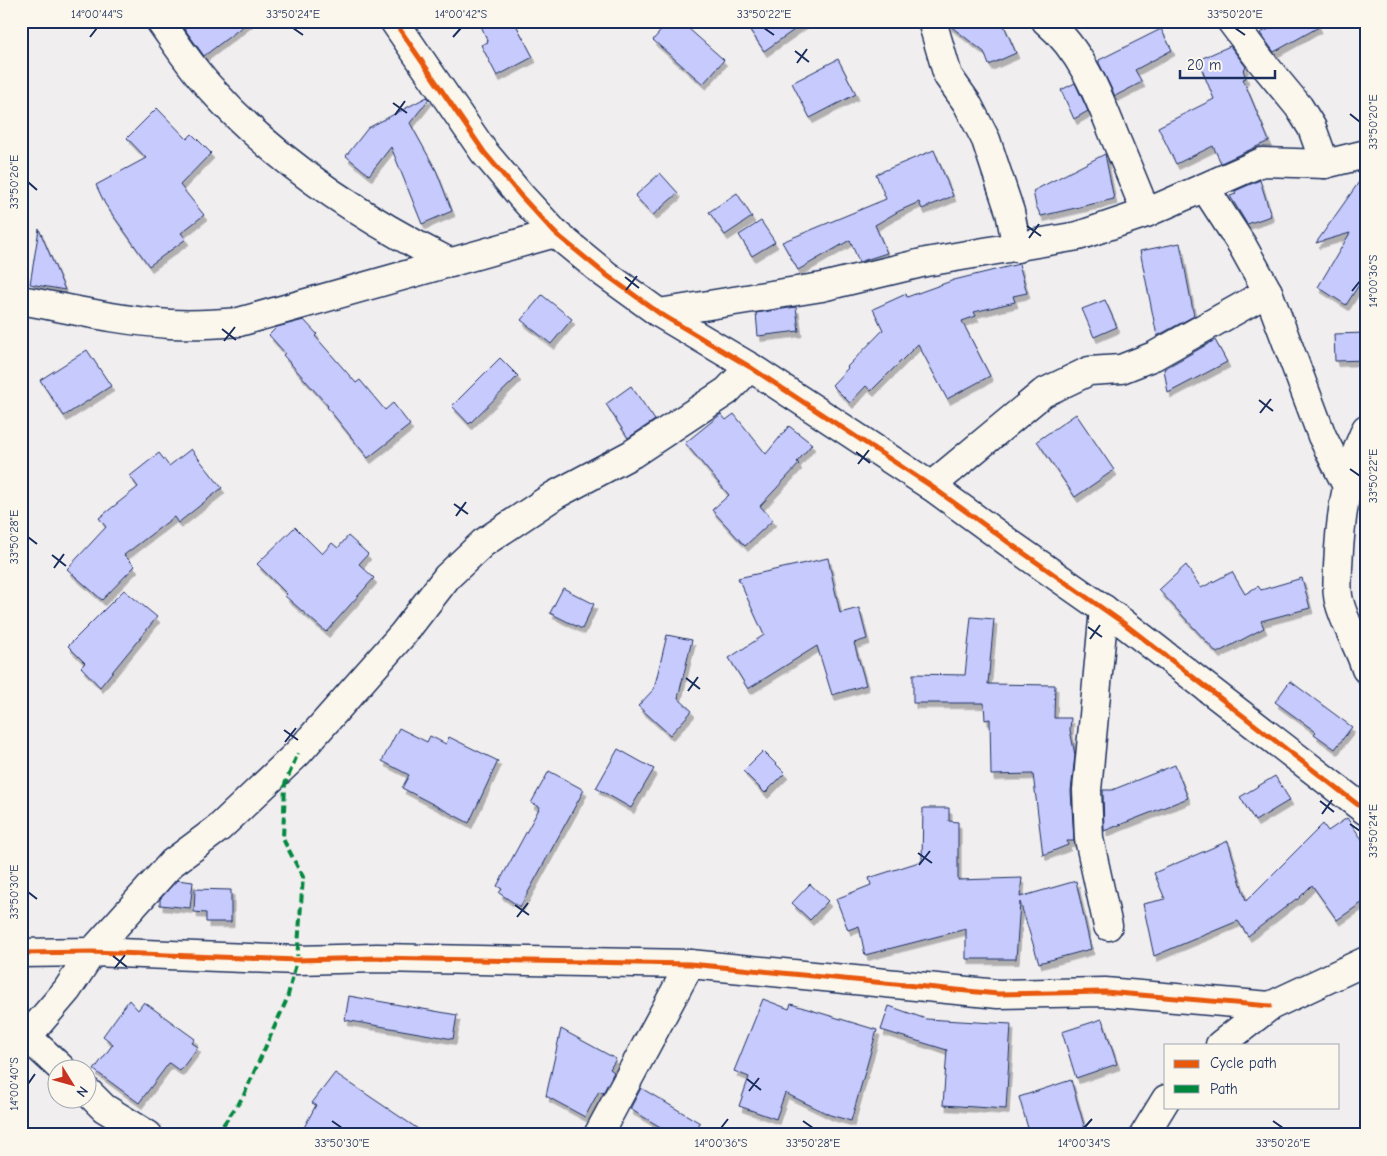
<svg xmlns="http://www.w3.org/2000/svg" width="1387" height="1156" font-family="'Comic Neue',sans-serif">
<defs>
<filter id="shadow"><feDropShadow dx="3" dy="5.5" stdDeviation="0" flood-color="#0004"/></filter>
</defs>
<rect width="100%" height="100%" fill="#f1eeef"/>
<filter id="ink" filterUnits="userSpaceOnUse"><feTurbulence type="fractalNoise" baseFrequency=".02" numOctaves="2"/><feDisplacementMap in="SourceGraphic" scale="10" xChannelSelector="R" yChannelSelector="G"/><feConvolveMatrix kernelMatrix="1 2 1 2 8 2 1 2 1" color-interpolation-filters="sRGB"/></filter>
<g filter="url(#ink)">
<!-- building -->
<g fill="#c7cafd" stroke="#1b2f5e" filter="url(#shadow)">
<path d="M179,21H250L204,56Z"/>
<path d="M479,21H514L533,57L497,76L481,45L488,42Z"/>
<path d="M669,21H680L724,60L703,84L653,40Z"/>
<path d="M744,21H807L764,51Z"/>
<path d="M948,21H1002L1016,53L989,65L984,52L949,25Z"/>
<path d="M1288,21H1316L1319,27L1274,52L1260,33Z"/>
<path d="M1161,29L1172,50L1135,70L1142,82L1115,96L1099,63V60Z"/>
<path d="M1230,46L1246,67L1243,70L1246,78L1243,79L1269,141L1221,163L1213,146L1176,164L1158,127L1214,99L1198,60Z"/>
<path d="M838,59L856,94L810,118L792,83Z"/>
<path d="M1075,83L1088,111L1074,119L1061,90Z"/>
<path d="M427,97L429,99L410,123L436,170L452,211L422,224L391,147L369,175L346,156L368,128Z"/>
<path d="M157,108L187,139L192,134L211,153L180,185L204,215L181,233L186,239L149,266L105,204L96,185L146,158L127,138Z"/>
<path d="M934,150L953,196L922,209L919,202L899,211L875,225L887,253L859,262L850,240L798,270L782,242L886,199L876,174Z"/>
<path d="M1105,154L1114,199L1041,216L1036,206L1033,191Z"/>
<path d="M1366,172V274L1346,305L1318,287L1350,233L1316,243Z"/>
<path d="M660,173L678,193L653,215L635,196Z"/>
<path d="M1260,180L1271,216L1247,224L1230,196L1236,194L1235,191Z"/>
<path d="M737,193L752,217L725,235L709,212Z"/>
<path d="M761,221L775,242L752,256L739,235Z"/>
<path d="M39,229L65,290L30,284Z"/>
<path d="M1180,243L1194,316L1157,336L1140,251Z"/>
<path d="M1019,264L1027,293L1013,296L1015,302L974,312L976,316L962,321L990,376L947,399L918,344L871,391L866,386L850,403L832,385L848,368L847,367L883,330L873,309L906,294L907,297L954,280Z"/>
<path d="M542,295L572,319L551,344L521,320Z"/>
<path d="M1105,300L1117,327L1094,337L1082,309Z"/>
<path d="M796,307L799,331L758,336L756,313Z"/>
<path d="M304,320L317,334L315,336L356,383L360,380L385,410L393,403L410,425L368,458L327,407L328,406L283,355L285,353L269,335L277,327Z"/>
<path d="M1366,333V360L1335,361L1334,334Z"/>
<path d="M1215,340L1227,362L1168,393L1164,369Z"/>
<path d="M87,350L111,386L64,416L40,380Z"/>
<path d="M500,358L518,376L469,424L452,406Z"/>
<path d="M631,386L655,420L628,438L606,404Z"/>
<path d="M721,414L726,420L734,414L766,454L789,426L812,444L797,462L799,464L760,506L773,520L745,546L712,510L729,495L685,443Z"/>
<path d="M1076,414L1114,470L1075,497L1037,441Z"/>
<path d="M191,449L222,488L178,523L174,517L124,555L135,566L102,600L67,569L106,527L99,518L138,487L130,476L159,453L169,466Z"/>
<path d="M295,527L322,554L332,543L338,548L348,536L368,554L359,564L374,578L326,632L285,596L287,594L257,564Z"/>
<path d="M828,558L840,613L859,608L867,639L854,643L866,685L832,695L817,646L748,689L729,658L764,635L738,578Z"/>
<path d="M1186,565L1201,588L1232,572L1245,594L1258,586L1261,590L1302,578L1310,608L1261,621L1264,628L1217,653L1159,590Z"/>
<path d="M563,588L594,604L582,629L550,613Z"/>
<path d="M124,590L157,617L100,687L81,667L85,663L68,646Z"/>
<path d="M971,617L994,619L988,684L1055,685L1054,718H1071L1070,730L1075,755L1071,791L1074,841H1067L1068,845L1043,855L1033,774L991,775L990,719L985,720L984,703H913V674L965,675Z"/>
<path d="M667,635L692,640L678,698L692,711L670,735L638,706L654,689Z"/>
<path d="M1290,681L1352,727L1335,749L1314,734L1316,732L1275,702Z"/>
<path d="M399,728L427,742L430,736L446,744L449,737L498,761L469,823L402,788L409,775L382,761Z"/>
<path d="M618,749L654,769L631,808L596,788Z"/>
<path d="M763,751L785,773L765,793L743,771Z"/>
<path d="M1175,765L1188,798L1104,831L1103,790H1112Z"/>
<path d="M549,771L584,790L520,907L499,893L502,889L497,886L540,807L531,803Z"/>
<path d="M1275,776L1290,800L1255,821L1240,797Z"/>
<path d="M923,808H949V821L958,822V880L1022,878L1020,897L1076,881L1091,949L1039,963L1020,902L1016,959H966V929L865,955L859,926L848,930L836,899L871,885L869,878L922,861Z"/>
<path d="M1347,818L1366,845V900L1337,920L1312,885L1297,900L1296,899L1248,936L1238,921L1154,956L1143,904L1165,899L1154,873L1228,841L1246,901L1323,824L1328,831Z"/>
<path d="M177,880L193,882L190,908L160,905V899Z"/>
<path d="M810,884L828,901L810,920L792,903Z"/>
<path d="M195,889L231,890V922H206V913L194,912Z"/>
<path d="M349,996L457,1015L453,1039L345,1020Z"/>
<path d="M763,999L789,1009L791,1004L877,1030L851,1121L830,1115L785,1093L776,1119L739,1106L749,1077L734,1071Z"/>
<path d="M129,1000L138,1010L144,1002L195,1039L192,1043L198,1047L180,1071L169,1063L139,1103L94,1070L113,1044L103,1036Z"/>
<path d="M889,1006L926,1019L1011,1024L1006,1109L943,1105L947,1050L881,1030Z"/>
<path d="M1102,1019L1117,1064L1076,1078L1062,1032Z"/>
<path d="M561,1029L616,1059L610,1069L614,1072L603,1093L599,1091L585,1117L546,1096Z"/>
<path d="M335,1073L427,1135H300L316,1105L312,1103Z"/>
<path d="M1071,1080L1085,1129L1066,1135H1030L1019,1097Z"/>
<path d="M641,1088L700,1123L693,1135H674L630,1109Z"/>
</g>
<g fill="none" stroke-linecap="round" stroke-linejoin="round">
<!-- minor casing -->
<g stroke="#1b2f5e" stroke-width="31">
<g id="minor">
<path d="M160,21C177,45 193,70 213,91C278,164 364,219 451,263"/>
<path d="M394,21L484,152L521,196L555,233L605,274L659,313L750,367L931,486L1012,545L1122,622L1366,811"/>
<path d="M932,21L948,76L967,103L986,140L1010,212L1017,248"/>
<path d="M1046,21C1081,50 1098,94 1114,135C1125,161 1136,187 1146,213"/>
<path d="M1231,21L1261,61L1299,107L1312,128L1325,164"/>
<path d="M1205,188L1242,245L1268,292L1322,436L1347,486"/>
<path d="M21,300C70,309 120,321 170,324C193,325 216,324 239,322L555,233"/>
<path d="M659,313L822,287L926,262L1078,236L1146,213L1262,162L1325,164L1366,154"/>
<path d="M1366,429C1346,472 1340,520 1338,567C1338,578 1336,590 1339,601C1345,625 1359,646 1366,669"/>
<path d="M931,486L1043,393L1089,371L1121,369L1154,356L1268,292"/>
<path d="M1104,609L1087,790L1089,839L1108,926"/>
<path d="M21,953L92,952L297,960L377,958L690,964L998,994L1105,992L1270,1006"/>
<path d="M21,1031L61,1068"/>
<path d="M21,1044L67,990L92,952L172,863L219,828L298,753L403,634L447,577L483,543L555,495L632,454L727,391L750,367"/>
<path d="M1220,1045L1270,1006L1366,961"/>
<path d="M88,1092L104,1108L148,1135"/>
<path d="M598,1135L690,964"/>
<path d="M1144,1135L1166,1099"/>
</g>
</g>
<!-- minor -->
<use href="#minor" stroke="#fbf7ec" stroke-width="28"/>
<!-- quiet -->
<path stroke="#00873e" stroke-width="4" stroke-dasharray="8 4" stroke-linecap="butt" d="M216,1135L243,1097L287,999L297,960L303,877L283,839L285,784L298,753"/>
<!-- cycleway casing -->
<g stroke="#fbf7ec" stroke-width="8">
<g id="cycleway">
<path d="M394,21L484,152L521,196L555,233L605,274L659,313L750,367L931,486L1012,545L1122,622L1366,811"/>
<path d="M21,953L92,952L297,960L377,958L690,964L998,994L1105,992L1270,1006"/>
</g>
</g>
<!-- cycleway -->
<use href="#cycleway" stroke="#e8590c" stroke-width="5"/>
</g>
</g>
<!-- ticks -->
<path fill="none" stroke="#1b2f5e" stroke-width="2" d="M293,28L303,35M764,28L774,35M1235,28L1245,35M90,37L97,28M453,37L461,28M795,51L809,62M797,63L807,49M393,103L407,113M1350,114L1360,122M395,115L405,101M28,182L37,190M1027,226L1041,236M1029,238L1039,224M625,277L639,288M626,290L637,276M1352,291L1360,281M222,329L236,340M224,341L235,327M1259,400L1273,411M1260,413L1271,399M856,452L870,463M858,464L869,450M1350,469L1360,476M454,504L468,514M456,516L466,502M28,537L37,544M52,555L66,566M54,568L64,554M1088,627L1102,637M1090,639L1100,625M686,678L700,689M688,691L698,677M284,730L298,740M285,742L296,728M1320,801L1334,812M1322,814L1332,800M1350,824L1360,831M918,853L932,863M919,865L930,851M28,892L37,899M515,905L529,915M517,917L528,903M113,956L127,967M115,968L125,955M747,1079L761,1090M28,1084L35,1074M749,1091L759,1078M332,1121L342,1128M803,1121L813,1128M1273,1121L1283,1128M721,1128L728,1119M1084,1128L1092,1119"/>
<!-- margin -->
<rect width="1387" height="1156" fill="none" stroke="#fbf7ec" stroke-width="55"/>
<!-- legend -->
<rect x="1164" y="1044" width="175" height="65" fill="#fbf7ec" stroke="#a1a7b3"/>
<rect x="1174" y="1060" width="25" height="8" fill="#e8590c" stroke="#a1a7b3"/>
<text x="1210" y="1068" font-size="15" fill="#1b2f5e">Cycle path</text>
<rect x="1174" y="1085" width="25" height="8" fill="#00873e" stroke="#a1a7b3"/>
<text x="1210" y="1094" font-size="15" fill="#1b2f5e">Path</text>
<!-- north arrow -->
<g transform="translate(72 1084) rotate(127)"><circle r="24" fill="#fbf7ec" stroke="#a1a7b3"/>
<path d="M0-4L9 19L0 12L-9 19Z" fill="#c8321e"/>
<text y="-8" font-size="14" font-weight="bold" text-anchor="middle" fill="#1b2f5e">N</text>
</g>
<!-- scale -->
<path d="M1180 70v8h95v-8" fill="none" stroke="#1b2f5e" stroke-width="2.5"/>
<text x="1187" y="70" font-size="15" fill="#1b2f5e" stroke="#fbf7ec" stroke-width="4" paint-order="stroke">20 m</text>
<rect x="28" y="28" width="1332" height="1100" fill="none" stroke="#1b2f5e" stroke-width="2"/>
<g font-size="12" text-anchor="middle" fill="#1b2f5e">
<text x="97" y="18">14°00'44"S</text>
<text x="293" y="18">33°50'24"E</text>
<text x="461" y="18">14°00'42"S</text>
<text x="764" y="18">33°50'22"E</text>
<text x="1235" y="18">33°50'20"E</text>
<text transform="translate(1373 122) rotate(-90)" y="4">33°50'20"E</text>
<text transform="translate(14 182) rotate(-90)" y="4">33°50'26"E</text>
<text transform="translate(1373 281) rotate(-90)" y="4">14°00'36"S</text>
<text transform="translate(1373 476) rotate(-90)" y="4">33°50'22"E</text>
<text transform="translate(14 537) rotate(-90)" y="4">33°50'28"E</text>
<text transform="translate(1373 831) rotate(-90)" y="4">33°50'24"E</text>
<text transform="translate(14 892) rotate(-90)" y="4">33°50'30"E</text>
<text transform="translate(14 1084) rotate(-90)" y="4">14°00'40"S</text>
<text x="342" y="1147">33°50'30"E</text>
<text x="721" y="1147">14°00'36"S</text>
<text x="813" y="1147">33°50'28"E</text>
<text x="1084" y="1147">14°00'34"S</text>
<text x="1283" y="1147">33°50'26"E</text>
</g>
</svg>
